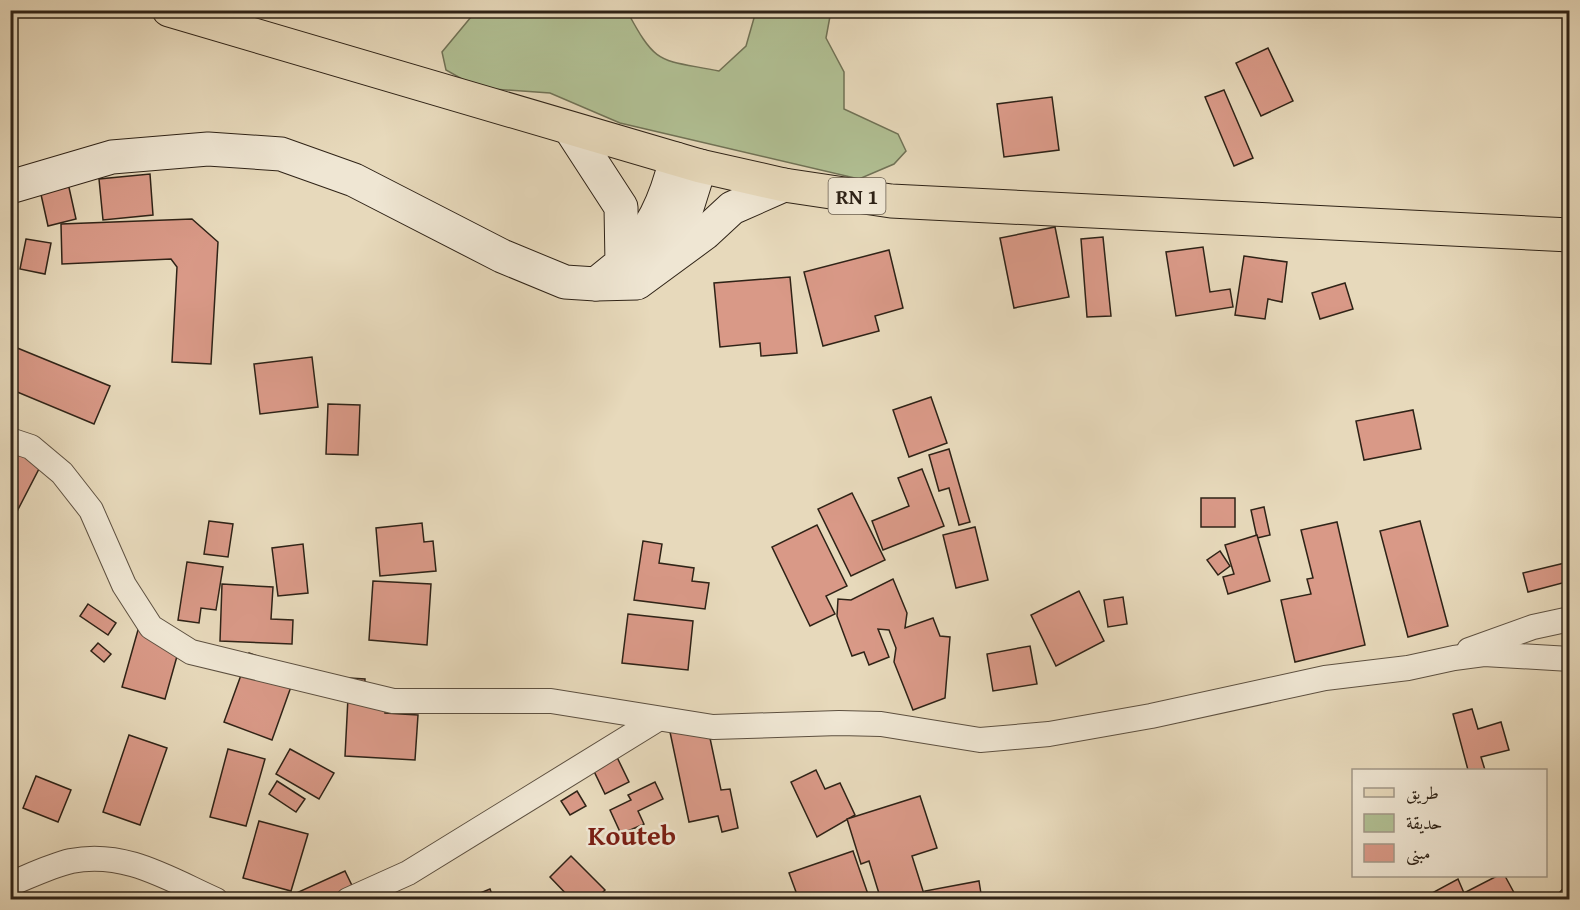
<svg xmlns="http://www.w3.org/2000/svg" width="1580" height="910" font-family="'Gentium Book Plus',Amiri,serif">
<rect width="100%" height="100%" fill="#e7d9bb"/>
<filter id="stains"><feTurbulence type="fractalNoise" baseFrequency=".00333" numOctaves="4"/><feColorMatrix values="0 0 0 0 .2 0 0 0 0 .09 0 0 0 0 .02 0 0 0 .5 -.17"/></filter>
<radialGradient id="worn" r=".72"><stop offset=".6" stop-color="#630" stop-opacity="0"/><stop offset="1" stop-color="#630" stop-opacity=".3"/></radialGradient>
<!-- green -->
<path fill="#b1c094" stroke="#707256" stroke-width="1.5" d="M476,11H627C657,67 659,59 719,71L746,46L756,11H831L826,38L844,72V109L898,134L906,151L894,164L859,179L620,123L550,93L478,88L446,70L442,52Z"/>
<!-- building -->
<g fill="#d99987" stroke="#2f2317" stroke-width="1.5">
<path d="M1268,48L1293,101L1261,116L1236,63Z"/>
<path d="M1224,90L1253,158L1234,166L1205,97Z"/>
<path d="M1052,97L1059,150L1004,157L997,104Z"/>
<path d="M66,174L76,219L48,226L38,181Z"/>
<path d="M150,174L153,215L103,220L99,179Z"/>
<path d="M192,219L218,242L211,364L172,362L177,267L171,259L62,264L61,224Z"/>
<path d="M1055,227L1069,297L1014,308L1000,238Z"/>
<path d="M1103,237L1111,316L1087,317L1081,239Z"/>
<path d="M26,239L51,243L45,274L20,269Z"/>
<path d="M1203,247L1210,292L1230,289L1233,307L1176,316L1166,252Z"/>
<path d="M889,250L903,308L875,316L879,331L823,346L804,272Z"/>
<path d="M1244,256L1287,262L1282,302L1268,299L1265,319L1235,315Z"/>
<path d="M790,277L797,353L761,356L760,343L720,347L714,283Z"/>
<path d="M1345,283L1353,309L1320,319L1312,293Z"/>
<path d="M10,345L110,386L94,424L10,389Z"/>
<path d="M312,357L318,407L260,414L254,364Z"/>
<path d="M931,397L947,443L909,457L893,410Z"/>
<path d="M328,404L360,405L358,455L326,454Z"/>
<path d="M1413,410L1421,449L1364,460L1356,421Z"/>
<path d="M10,447L42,463L10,525Z"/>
<path d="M949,449L970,522L959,525L949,488L939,491L929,455Z"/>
<path d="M922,469L944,526L883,550L872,521L909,506L898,478Z"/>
<path d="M852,493L885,560L851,576L818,509Z"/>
<rect x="1201" y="498" width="34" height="29"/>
<path d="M1264,507L1270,535L1257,538L1251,510Z"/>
<path d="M209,521L233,524L228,557L204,554Z"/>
<path d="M1420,521L1448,626L1408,637L1380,531Z"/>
<path d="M1337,522L1365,645L1295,662L1281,600L1311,594L1307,579L1313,578L1301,530Z"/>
<path d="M422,523L424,542L433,541L436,571L380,576L376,528Z"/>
<path d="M817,525L847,586L826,596L835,614L810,626L772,547Z"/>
<path d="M975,527L988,580L956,588L943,535Z"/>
<path d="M1257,535L1270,581L1228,594L1223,577L1234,574L1225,545Z"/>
<path d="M643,541L662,544L659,563L694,568L692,581L709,583L705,609L634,600Z"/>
<path d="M303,544L308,593L278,596L272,548Z"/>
<path d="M1220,551L1230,566L1218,575L1207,560Z"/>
<path d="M187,562L223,567L216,610L201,608L199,623L178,620Z"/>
<path d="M1569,562L1570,581L1528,592L1523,573Z"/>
<path d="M893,579L907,613L905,628L933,618L940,636L950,637L945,698L913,710L894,662L896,648L889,630L878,629L889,657L869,665L864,652L852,656L837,616L838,599L851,600Z"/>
<path d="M373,581L431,584L427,645L369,640Z"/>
<path d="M222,584L273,587L271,619L293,620L292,644L220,641Z"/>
<path d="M1079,591L1104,641L1056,666L1031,615Z"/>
<path d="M1123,597L1127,624L1108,627L1104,600Z"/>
<path d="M88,604L116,623L108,635L80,616Z"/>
<path d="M628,614L693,621L688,670L622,663Z"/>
<path d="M138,630L181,642L165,699L122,687Z"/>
<path d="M98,643L111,654L104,662L91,651Z"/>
<path d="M1030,646L1037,684L993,691L987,654Z"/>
<path d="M249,653L297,670L272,740L224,722Z"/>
<path d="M349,678L365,679L364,697L386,699L385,713L418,715L415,760L345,756Z"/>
<path d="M1472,709L1478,729L1501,722L1509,750L1481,757L1485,770H1468L1453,714Z"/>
<path d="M707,724L721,790L730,789L738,828L722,832L718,816L689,822L670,732Z"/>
<path d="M129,735L167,748L140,825L103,812Z"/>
<path d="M228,749L265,759L246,826L210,817Z"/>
<path d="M290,749L334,773L319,799L276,774Z"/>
<path d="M614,751L629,782L605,794L590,763Z"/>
<path d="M816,770L825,789L840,783L855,815L817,837L791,782Z"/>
<path d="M36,776L71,790L58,822L23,808Z"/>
<path d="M277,781L305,799L296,812L269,794Z"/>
<path d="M655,782L663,799L638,811L644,824L621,834L610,810L631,800L628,795Z"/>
<path d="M577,791L586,806L570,815L561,801Z"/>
<path d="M920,796L937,848L912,856L924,894L907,900H881L869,861L861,864L847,819Z"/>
<path d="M259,821L308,834L291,891L243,878Z"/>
<path d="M853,851L870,900H799L789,873Z"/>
<path d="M571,856L605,890L595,900H572L550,877Z"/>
<path d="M345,871L359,900H297L294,894Z"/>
<path d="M1505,876L1518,900H1435L1432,893L1458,879L1464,893L1497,876Z"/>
<path d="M979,881L982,900H927L925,891Z"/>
<path d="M490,889L494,900H463Z"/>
<path d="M1563,889L1570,900H1552Z"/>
</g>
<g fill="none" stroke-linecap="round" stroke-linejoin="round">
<!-- street casing -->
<g stroke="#5d5040" stroke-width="26">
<g id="street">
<path d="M10,440L31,447L62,473L91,510L124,585L151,627L191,652L393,701H551L713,727L839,723L881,724L980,740L1049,734L1151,716L1325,678L1408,668L1454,658L1484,654L1570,659"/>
<path d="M1469,650L1533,627L1570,619"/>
<path d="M10,884C30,876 50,866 71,861C124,850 169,879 216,900"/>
<path d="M348,900L408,873L658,719"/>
</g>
</g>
<!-- secondary casing -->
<g stroke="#2f2317" stroke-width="35">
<g id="secondary">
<path d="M571,130L621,207L622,263L596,284"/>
<path d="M10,187L112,157L208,149L281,154L354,180L502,256L565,282L596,284L637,283L705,233L732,208L784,185"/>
<path d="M663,257L679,233L700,166"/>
<path d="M622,263C652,229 665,204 676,159"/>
</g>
</g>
<!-- primary casing -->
<g stroke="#2f2317" stroke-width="35">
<path id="primary" d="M169,10L700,166L784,185L891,201L1570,235"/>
</g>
<!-- street -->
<use href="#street" stroke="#efe6d3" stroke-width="24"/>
<!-- secondary -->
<use href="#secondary" stroke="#efe6d3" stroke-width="33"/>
<!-- primary -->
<use href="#primary" stroke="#e7d9bb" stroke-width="33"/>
</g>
<g text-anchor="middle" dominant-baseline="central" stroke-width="5" stroke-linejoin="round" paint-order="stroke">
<!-- shield labels -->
<rect fill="#efe6d3" stroke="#695e4f" stroke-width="1.5" x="828.5" y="178" width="57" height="36" rx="4.5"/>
<g font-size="21" font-weight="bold" fill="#2f2317">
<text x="857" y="196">RN 1</text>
</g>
<!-- district labels -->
<g font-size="28" font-weight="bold" fill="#7a1f14" stroke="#efe6d3">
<text x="632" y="834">Kouteb</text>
</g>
</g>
<!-- margin -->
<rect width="1580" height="910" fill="none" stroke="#e7d9bb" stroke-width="36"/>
<rect x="12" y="12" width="1556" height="886" fill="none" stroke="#2f2317" stroke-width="3"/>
<rect x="18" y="18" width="1544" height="874" fill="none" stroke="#2f2317" stroke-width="1.5"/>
<!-- legend -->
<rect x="1352" y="769" width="195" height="108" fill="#efe6d3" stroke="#a29888" stroke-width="1.5"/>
<rect x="1364" y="788" width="30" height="9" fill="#e7d9bb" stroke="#a29888" stroke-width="1.5"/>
<text x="1406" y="799" font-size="18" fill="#2f2317">طريق</text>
<rect x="1364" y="814" width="30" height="18" fill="#b1c094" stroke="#a29888" stroke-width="1.5"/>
<text x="1406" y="829" font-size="18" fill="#2f2317">حديقة</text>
<rect x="1364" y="844" width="30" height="18" fill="#d99987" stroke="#a29888" stroke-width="1.5"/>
<text x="1406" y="859" font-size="18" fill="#2f2317">مبنى</text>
<rect width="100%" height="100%" filter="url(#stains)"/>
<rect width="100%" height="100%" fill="url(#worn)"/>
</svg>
